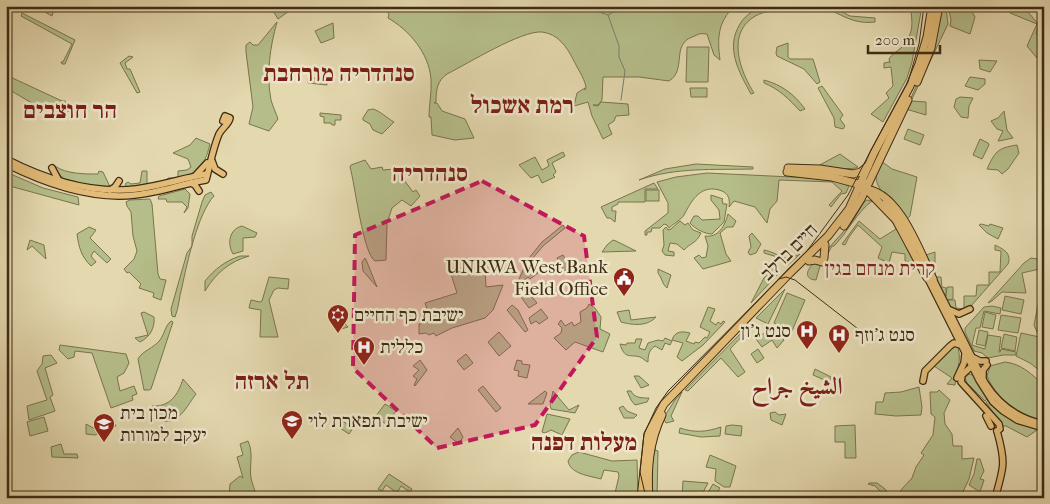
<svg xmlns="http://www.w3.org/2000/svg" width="1050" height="504" font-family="'IM FELL French Canon',Amiri,'Frank Ruhl Libre',serif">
<rect width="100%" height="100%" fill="#e4d8af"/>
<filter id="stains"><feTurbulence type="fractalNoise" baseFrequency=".004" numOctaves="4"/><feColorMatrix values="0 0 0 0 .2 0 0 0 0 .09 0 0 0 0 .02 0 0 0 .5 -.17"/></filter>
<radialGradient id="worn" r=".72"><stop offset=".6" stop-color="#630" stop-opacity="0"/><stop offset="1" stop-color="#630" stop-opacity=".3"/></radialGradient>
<!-- green -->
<g fill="#b5be8a" stroke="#7a744e">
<path d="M34,6H55L52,16Z"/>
<path d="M270,6H296L278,19Z"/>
<path d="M382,6H734C718,23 717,37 720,60L714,55L707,34C698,33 700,34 692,37C671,45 687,70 669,81L639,77H603L602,100L598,105H593L598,106L601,102L628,104L629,115L616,116L614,121L608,125L612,134L603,139L592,116L588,102L574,106L577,93L585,88V90L586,87C584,77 577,68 573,59C566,46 558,34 542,32C522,30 467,64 447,74C437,81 436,90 436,102L434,103H437L442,111L465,119L474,138L455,140L432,135L431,117H429C429,104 432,92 431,79C429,53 409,30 388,18L389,14Z"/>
<path d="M765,6H801C788,8 774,9 762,13C725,27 738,68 754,93L751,94C739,72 725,48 740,24C745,15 755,9 765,6Z"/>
<path d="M816,6H831L850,16L875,18V22C848,25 839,10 816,6Z"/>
<path d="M910,6H922L912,62L907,78L883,122L871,114L889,98L886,93L893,86L891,67L884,68V63L889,62L890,63L889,59C892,54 896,52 901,48C914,35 913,23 910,6Z"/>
<path d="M941,6H969L975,17L970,34L950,26L951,20L948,7H946L948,24L911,101L926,102V115L906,109L928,60Z"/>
<path d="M1011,6H1023L1039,25L1036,34L1040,35L1044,29V37L1040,36L1038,42L1042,44L1044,40V52L1037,58L1027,46L1037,24L1010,13Z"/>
<path d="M22,13L75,40L65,64H62L61,62H63L72,44L21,16Z"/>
<path d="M277,22C270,47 266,74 271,100C273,107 276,113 278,119L269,131L249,124L253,107L246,52V45L250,42L253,45H258Z"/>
<path d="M333,23L334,38L321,43L315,31Z"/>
<path d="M788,43V57L790,59H813L820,82L817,84L804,69L777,56L776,53L777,47Z"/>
<path d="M687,47H709L708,82H686Z"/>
<path d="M129,56L133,57L125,63L127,69H130L140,92L137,93L120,63Z"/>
<path d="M979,60L997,61L990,72L980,69Z"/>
<path d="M6,75L62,101H65L69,111L60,116L43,107L37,106L8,89Z"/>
<path d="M970,77L985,79V84L978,90L965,86Z"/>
<path d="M308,78H327V85L308,83Z"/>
<path d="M764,80C782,85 794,94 805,109L800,111C789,99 779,89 764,83Z"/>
<path d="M822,86L843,115L840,119L845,126L843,129L835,127L834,118L818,88Z"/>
<path d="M690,88H707V97H691Z"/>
<path d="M960,97L973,98L969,106L968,118L961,117L954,107L956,99Z"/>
<path d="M373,109C380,111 387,118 394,122L382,134L373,130L370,124L363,120V118L368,110Z"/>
<path d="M1004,111L1007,130L1013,138L999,141H998L1003,131L997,129L991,121L998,118Z"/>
<path d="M320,113L341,115V120H335V125H332L331,123H324V117L320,116Z"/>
<path d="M908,129L924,135L920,145L904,139Z"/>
<path d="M196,138L210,144C208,152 206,159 201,166C185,185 150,185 127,187L125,184L128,182L131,184L140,183L142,171H147V184L167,180L168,178H178V171L187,170L191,167L188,159L173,153L190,145Z"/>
<path d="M980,139L988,143L989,145L982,159L973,155Z"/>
<path d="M1017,145L1019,153L1008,169L1002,174L998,170L987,169C995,152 997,148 1017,145Z"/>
<path d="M563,152L565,156L552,163L556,172L553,175L555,177L542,183L538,175L531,178L519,165L535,157L542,170L549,166L547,160Z"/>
<path d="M840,154L858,167L856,168C844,170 831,167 818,166Z"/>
<path d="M365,160L371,169L382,167L383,170L405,168L404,180L413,192L416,190L420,196L411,206L402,200L392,208L387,223L386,260L375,261C363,254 355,184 350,167L351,165Z"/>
<path d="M881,161L892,169L917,177L910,216L907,219C898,209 876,191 876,177C876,171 878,166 881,161Z"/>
<path d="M696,164L753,167V169C714,170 676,167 639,180L665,169Z"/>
<path d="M55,166C66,174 84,174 98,174L99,171L103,172L111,189C93,186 60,187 55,166Z"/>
<path d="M6,172L43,188L78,197L79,205L6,185Z"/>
<path d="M707,173L813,178L838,182L849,186L846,193L841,194L831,207L829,205L842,191L832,182L779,180L777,201L770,209L767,223L755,207L734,201L729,207C730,200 729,194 722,191C701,183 692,200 684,215C681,220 673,224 669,228L667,225L664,224L660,228H652L651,232H647V235H645V231L668,213V203L657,182L676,177Z"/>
<path d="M654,183L658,189H645V202H618V204L612,207V211H616L615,222L610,218H607L601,207Z"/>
<path d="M185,189L190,194L188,208L184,213L187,207L182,202H167L166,199H158L159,196Z"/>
<rect x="646" y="190" width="13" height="11"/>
<path d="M211,192L214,196C198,213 187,263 182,287C179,297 179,307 175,317L172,316L171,309L187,253L192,246V236L202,202L205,195Z"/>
<path d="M711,195L723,199L722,200L723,204H727L724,222L712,234C705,234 695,229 690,223L694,216H698L702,220L720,219L719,210L711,200Z"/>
<path d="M150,199L152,204L158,274L160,279L166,280L161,300L153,297L154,293L139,288L141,284L129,272L127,273L124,269L134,259L137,251L133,236L131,212L127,206L126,202L130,200Z"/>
<path d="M867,200L872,201C857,212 847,233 834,246H832L827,255V250L852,222L864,202Z"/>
<path d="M728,214L736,221L733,227H727L720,233L726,254L731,261L703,269L694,258L699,255L702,258L706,257L708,246L705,236C718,238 725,226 728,214Z"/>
<path d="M891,217L915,264L905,261V254L892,252L889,263L878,258L882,247L858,225L849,237L845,245L842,244L859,221L880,239L896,229L890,218Z"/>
<path d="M680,221L685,225L688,223L693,230L701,233C696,244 690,243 684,250L677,244L670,243L668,251L674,252V256L665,255L662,251L664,245L663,230L666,227L668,230L671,229Z"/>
<path d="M981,224L989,226L990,224L1003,228L998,239L987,233L979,225Z"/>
<path d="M563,225L565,228L543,246L532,259L529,258L542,242Z"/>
<path d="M242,226L257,233L255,237L243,238V251L233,254C227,244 229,229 242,226Z"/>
<path d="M89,227L96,230L90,238L111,259L107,263L94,251L91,256L96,262L91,266C81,256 79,248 77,234Z"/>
<path d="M752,233L761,244L756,253L750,255L748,252L751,247L749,236Z"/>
<path d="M30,240L44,245L46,259L32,246L27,250Z"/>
<path d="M613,240L616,241L636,251L602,252L607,245Z"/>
<path d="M995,245C1003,249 1012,253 1008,264L971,306L962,313L952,311L923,256L935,252V277H941L942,287L946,288V296L947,287H953V299L946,300H955L956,308L964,309V296H976L977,285H989V272H1000L1001,251L995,250Z"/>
<path d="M764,250C780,253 782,263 800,254L788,265L774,256L764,253Z"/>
<path d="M563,255L570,268L564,271L557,258Z"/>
<path d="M240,256H249C229,262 216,273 205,291V281C215,269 225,261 240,256Z"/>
<path d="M365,258L367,262L377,287L363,271L362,262Z"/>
<path d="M1031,258L1044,260V268L1022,273L1026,293L1002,292L992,301L988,303L1024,263Z"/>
<path d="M814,263L820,264V266L816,280C803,279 807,269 814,263Z"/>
<path d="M528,265H532L538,273L530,279L528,277L515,288L524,268Z"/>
<path d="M449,268H485L486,287L503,285L493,310L485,318L452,328L436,336L434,333L429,335L426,333L419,334V324L431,321L425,303L457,293Z"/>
<path d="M772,268L779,273L751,303L764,278Z"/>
<path d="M658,269L671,275L667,288C662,284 662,278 658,273Z"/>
<path d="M269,277L289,279L288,289L278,288L274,290L269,300L278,337H260L261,310L249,308L251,300L260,302L262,301Z"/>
<path d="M785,289L768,324L756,318Z"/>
<path d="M528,292L537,303L529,308L521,297Z"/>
<path d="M787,293L805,300L792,331L774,323Z"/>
<path d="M1005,296L1024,300L1021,314L1002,310Z"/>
<path d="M1039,300L1044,301V305H1041L1039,328L1037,332L1034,325Z"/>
<path d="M589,304L595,308L601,317L600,329L610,334L603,352L575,342L566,350L554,338L561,333L562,328L558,324L561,320L565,326L572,322L574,326L581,322L580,312L587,308Z"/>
<path d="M512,305L518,310L528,330L525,332L507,310Z"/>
<path d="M992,306L1001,308L1000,314L984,311L980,328H976L972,345L985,349L988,335L1001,337L999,352H1000L1001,349L1016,352V355H1003L988,358L982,353L974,351L965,332V328L984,307Z"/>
<path d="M708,307L715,309L710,321L716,325L718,322L721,324L723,321L725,322L703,345L682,361L677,357L683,343L672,340C675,331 682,331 690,333L686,341L694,344L695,342L699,343L705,337L707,338L710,332L700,327Z"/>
<path d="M541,309L548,318L539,324L536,321L531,324L529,318Z"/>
<path d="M629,310L631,320L656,317C647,327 632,325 621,322L617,312Z"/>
<path d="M144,312L154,317C155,328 150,337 140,342L135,338L148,335L141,313Z"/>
<path d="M985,312L996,315L993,329L982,327Z"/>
<path d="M1001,315L1021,318L1018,333L998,330Z"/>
<path d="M339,317L348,327L341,329L331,323Z"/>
<path d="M171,321L173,322L151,389L149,390H144L138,359C142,351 154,348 160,340C165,333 165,326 171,321Z"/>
<path d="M746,328L748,330L730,349L745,372L738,377L721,358L688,391L685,390Z"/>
<path d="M770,329L778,333L784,340L777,348L772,340L762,347L756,339Z"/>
<path d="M979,330L988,332L985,346L976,344Z"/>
<path d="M499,332L511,346L499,356L488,342Z"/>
<path d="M1021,333L1044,338V374L1030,363L1016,356Z"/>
<path d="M1004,334L1017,337L1015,351L1001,348Z"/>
<path d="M665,338L672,341L670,345L665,343L662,350L655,346C649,350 648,355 648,362C645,361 643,358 640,357C630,354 625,360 620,344L626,345L627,343H635L636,339H642L639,348L645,350L648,343L658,340L663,341Z"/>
<path d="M60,345L126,354L129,363L124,373L117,377L120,391L134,386L137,394L132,396L133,400L111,408L92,353L75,351L74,357L68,359L59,350Z"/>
<path d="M954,346L958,348C962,361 956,371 955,385L947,384L952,378L934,366Z"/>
<path d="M758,349L764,358L757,363L751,354Z"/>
<path d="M466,354L473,363L464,370L457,361Z"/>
<path d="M51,355L57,363L45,368L53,395L50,397L55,411L29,420L27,406L47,400L37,371L42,364L43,356Z"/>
<path d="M420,360L427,370L415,386L414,385L417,379L413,376L419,370L413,366Z"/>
<path d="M517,360L522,361V364L530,365L527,378L518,376L519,371L514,370Z"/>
<path d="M1005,362C1022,364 1031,374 1044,385V421C1019,414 997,400 987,376L990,366Z"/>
<path d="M815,369L831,377L829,382L813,375Z"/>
<path d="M968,374L973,375L988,398L985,401L967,383L965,378Z"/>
<path d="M634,376H639L649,385L641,388Z"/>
<path d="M183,379L196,394C188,404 177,429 160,419C155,416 153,412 152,406C170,407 178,395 183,379Z"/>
<path d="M483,386L501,408L496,412L478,390Z"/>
<path d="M919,387L922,407L921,415L896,416L875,414L876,402H883L885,393L901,392Z"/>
<path d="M939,390L950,400L944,413L945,424L952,434L953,446H962V459L974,458L969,479L960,498H900L901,490L912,478L916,467L924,455L921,453L933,435L935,417L931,414L930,392H937Z"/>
<path d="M545,391L547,393L543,404H528Z"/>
<path d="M553,391L569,410L579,405L575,413L551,409L550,405Z"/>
<path d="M627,391H631C634,398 642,398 649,398L647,402L635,405L631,400Z"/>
<path d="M682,392L671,416L674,421L666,423L664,420V417L675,400Z"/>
<path d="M989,399L1014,420L1037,430L1027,437L1006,426H1002L986,402Z"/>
<path d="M385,404L396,411L386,424L375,417Z"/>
<path d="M623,406L627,411L637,415L634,418H624L619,408Z"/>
<path d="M775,412L779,415L786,414L782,425L771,420L770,413Z"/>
<path d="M547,414L570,419L562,435L551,430L545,433L542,432Z"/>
<path d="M44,417L48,431L30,436L27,422Z"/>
<path d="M111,418L116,426L95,435L86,434V424L95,429L101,427Z"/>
<path d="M341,420L353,428L349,434L337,426Z"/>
<path d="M732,425L742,426L741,436L725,434L726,426Z"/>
<path d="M855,425L856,458H845V442H835V426Z"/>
<path d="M721,427L720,436L701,437L679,433L680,428C695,433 706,432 721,427Z"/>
<path d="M458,428L463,437L459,444L450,437Z"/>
<path d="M248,441C254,454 249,465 251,478C252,485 256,490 256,498H229L230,484L240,476L243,478L237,457L243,455L240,444Z"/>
<path d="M61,444L64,454H77L78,458L52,457L51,447Z"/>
<path d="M654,445H655V450L658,451L657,498H653L651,463Z"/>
<path d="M579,452L612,461L637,460L638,498H608L614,496L615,493L619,476L618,472L604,470L601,479C590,476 570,474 568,461L572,455Z"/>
<path d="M710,455L736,466L730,487H724L715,481L716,469L706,467Z"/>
<path d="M977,459H980L984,471L980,479L984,480L980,492L969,485L974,474Z"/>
<path d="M389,474L412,489L410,492L401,486L397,493L386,485L382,491L378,489Z"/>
<path d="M683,481L708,483L700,498H682Z"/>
<path d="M869,483H877L885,489L891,498H879L878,497L882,493L875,486L868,484Z"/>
<path d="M713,484L720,488L714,498L707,494Z"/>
</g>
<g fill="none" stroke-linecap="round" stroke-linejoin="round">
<!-- stream -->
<g stroke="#73816c" stroke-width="1">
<path d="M575,6L587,8L608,15L625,6"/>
<path d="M608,15L619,46V57L625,71L621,100"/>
</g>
<!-- major casing -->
<g stroke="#3e2b13" stroke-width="8">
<g id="major">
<path d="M6,159C45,179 91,194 136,189C160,186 183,178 207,174"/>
<path d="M212,161L215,169L223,174"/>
<path d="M6,164C44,183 91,200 135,195C158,193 182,184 206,180C210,165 213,148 219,134C222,128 229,124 230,118L225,116L223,121"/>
<path d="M52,168L58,179"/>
<path d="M195,176L207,163"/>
<path d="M191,183L195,185L199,191"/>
<path d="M110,190L115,187L119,181"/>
<path d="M885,203L899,219L915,247"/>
<path d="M926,275L979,380L993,402L1003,411L1017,420L1044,428"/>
<path d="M932,277L985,383C999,405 1018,419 1044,424"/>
<path d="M950,310L959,314L970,309"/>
<path d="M974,358L980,361H986"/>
<path d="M974,364L962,375L961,382L999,424L1000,429L997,431"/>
<path d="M983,376V370L987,365"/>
<path d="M957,378L964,363L965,354"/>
<path d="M923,381L925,371L950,346L954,343L961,345"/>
<path d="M986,416L991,426"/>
<path d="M995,498C1004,467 1006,463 997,431"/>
</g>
</g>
<!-- highway casing -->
<g stroke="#3e2b13" stroke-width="9">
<g id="highway">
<path d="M917,82L931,48L939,6"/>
<path d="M788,168L820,169L853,174L861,172L868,166"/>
<path d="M787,172L832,177L858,184L865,183"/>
<path d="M862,189C898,188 920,252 933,279"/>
<path d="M868,191L896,220L927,278"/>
<path d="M844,226L861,199L908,100"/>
<path d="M824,258L825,245"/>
<path d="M809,261L815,260L822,262"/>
<path d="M641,498L648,434L664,404L790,273L828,236L849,209L874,153L910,86L919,64L927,37L932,6"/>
<path d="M649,498C647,469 649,442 662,415"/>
</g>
</g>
<!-- major -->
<use href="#major" stroke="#e2bc78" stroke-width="5.5"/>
<!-- highway -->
<use href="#highway" stroke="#e2bc78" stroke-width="7"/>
<!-- tram -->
<g stroke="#3e2b13" stroke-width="1">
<path d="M779,279L786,277L795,280L862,332"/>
<path d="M646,498L640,472L644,434L656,408L668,391L807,251L848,195L870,152L908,82L919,44L924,6"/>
</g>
</g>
<!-- marked area -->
<path fill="#c2185b" fill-opacity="0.2" stroke="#c2185b" stroke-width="4" stroke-dasharray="10 6" stroke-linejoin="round" d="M482,181L584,236L597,337L535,425L437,448L353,368L355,235Z"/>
<!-- icons -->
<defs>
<g id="civic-pin" transform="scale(1.125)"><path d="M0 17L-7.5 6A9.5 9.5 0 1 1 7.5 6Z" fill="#8f2418" stroke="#ede6cb"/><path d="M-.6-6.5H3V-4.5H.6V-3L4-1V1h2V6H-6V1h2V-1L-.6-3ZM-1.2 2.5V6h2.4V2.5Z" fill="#fff"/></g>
<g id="synagogue-pin" transform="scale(1.125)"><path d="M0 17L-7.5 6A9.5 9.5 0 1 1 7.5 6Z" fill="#8f2418" stroke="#ede6cb"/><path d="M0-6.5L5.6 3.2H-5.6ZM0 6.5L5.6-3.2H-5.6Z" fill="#fff"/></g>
<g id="hospital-pin" transform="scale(1.125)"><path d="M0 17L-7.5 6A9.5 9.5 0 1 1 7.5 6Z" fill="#8f2418" stroke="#ede6cb"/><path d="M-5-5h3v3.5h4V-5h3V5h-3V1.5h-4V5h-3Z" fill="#fff"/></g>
<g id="university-pin" transform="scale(1.125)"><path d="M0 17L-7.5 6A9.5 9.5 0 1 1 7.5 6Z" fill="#8f2418" stroke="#ede6cb"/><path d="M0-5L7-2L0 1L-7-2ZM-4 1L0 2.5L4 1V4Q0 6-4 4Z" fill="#fff"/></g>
</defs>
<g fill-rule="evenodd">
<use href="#civic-pin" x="624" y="278"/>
<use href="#synagogue-pin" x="338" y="315"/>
<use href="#hospital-pin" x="807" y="331"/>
<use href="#hospital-pin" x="839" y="335"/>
<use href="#hospital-pin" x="364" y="347"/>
<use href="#university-pin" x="292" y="421"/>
<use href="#university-pin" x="104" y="424"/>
</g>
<g text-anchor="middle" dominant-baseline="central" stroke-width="5" stroke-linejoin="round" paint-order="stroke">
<!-- street labels -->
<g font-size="19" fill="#3e2b13" stroke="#ede6cb">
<text transform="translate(789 252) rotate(-45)">חיים ברלב</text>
</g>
<!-- poi labels -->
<g font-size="19" fill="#3e2b13" stroke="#ede6cb" text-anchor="start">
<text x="608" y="267" text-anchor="end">UNRWA West Bank<tspan x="608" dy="22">Field Office</tspan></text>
<text x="354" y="315">ישיבת כף החיים</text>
<text x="791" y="331" text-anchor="end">סנט ג'ון</text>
<text x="855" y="335">סנט ג'וזף</text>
<text x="380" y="347">כללית</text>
<text x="120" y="413">מכון בית<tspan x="120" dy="22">יעקב למורות</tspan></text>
<text x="308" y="421">ישיבת תפארת לוי</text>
</g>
<!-- neighbourhood labels -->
<g font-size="20" fill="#7a1f14" stroke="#ede6cb">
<text x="880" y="268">קרית מנחם בגין</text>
</g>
<!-- district labels -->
<g font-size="24" font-weight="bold" fill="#7a1f14" stroke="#ede6cb">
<text x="339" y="73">סנהדריה מורחבת</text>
<text x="522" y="105">רמת אשכול</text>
<text x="70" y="110">הר חוצבים</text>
<text x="430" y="173">סנהדריה</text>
<text x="272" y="381">תל ארזה</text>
<text x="797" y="386">الشيخ جراح</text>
<text x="584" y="442">מעלות דפנה</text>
</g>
</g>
<!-- margin -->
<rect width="1050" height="504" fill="none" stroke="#e4d8af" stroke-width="25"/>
<rect x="8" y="8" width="1035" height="489" fill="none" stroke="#3e2b13" stroke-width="2.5"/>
<rect x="12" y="12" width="1025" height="479" fill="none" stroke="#3e2b13"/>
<!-- scale -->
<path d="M868 45v8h72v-8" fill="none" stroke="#3e2b13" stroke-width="2.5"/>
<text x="875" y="45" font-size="15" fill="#3e2b13" stroke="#ede6cb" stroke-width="4" paint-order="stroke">200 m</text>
<rect width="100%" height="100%" filter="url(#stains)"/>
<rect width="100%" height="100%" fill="url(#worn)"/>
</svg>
